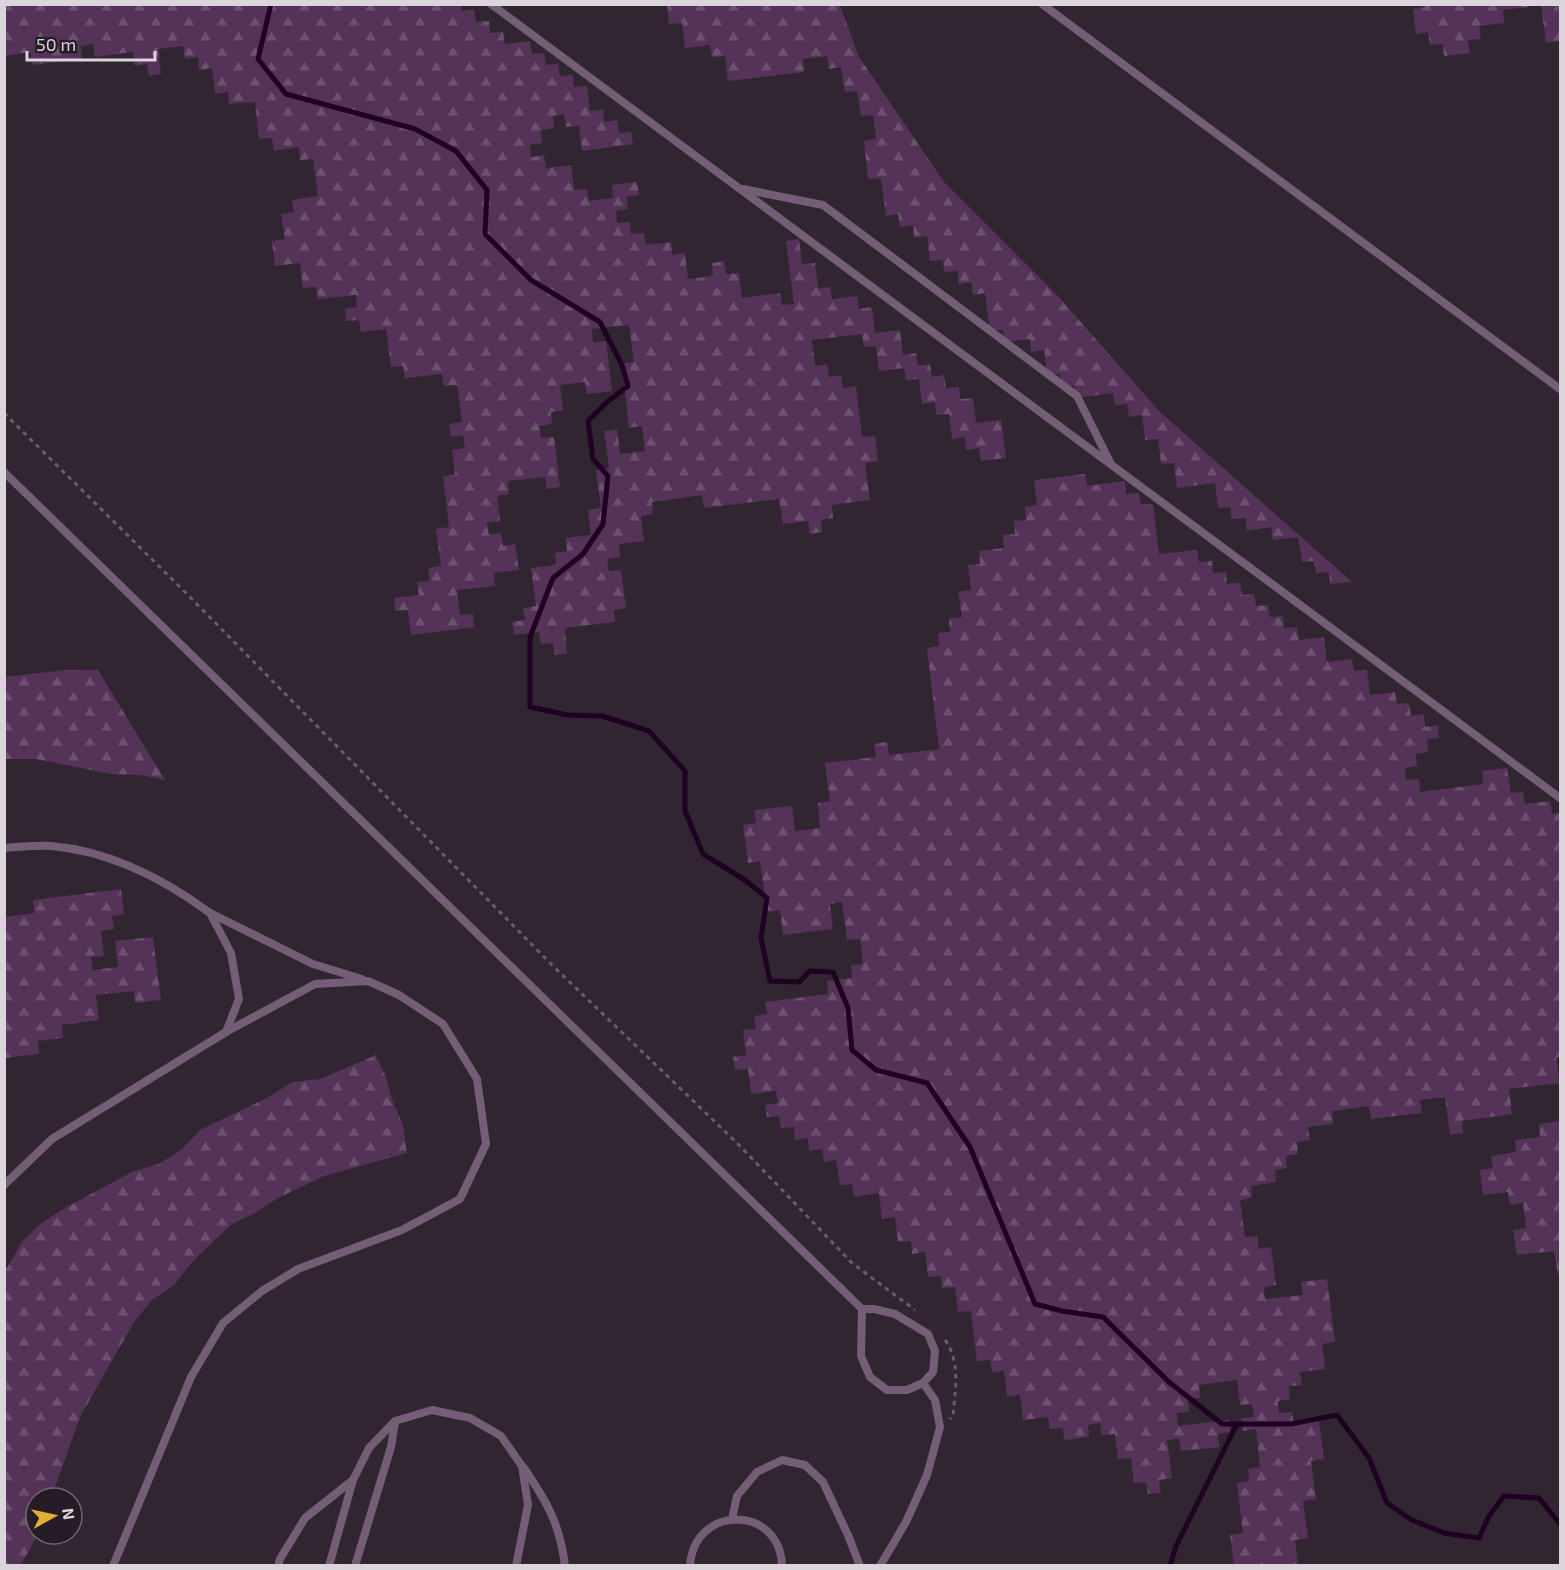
<svg xmlns="http://www.w3.org/2000/svg" width="1565" height="1570" font-family="'Exo 2',sans-serif">
<defs>
<pattern id="forest-firs" width="22" height="20" patternUnits="userSpaceOnUse" patternTransform="scale(1.5)"><rect width="22" height="20" fill="#553359"/><path d="M5 1l3.5 6h-7zM16 11l3.5 6h-7z" fill="#6d5070"/></pattern>
</defs>
<rect width="100%" height="100%" fill="#302531"/>
<!-- forest -->
<g fill="url(#forest-firs)">
<path d="M461,4L462,11L474,10L476,22L489,21L490,33L503,32L505,44L530,41L532,54L544,53L546,65L558,64L560,76L573,75L574,87L587,86L590,111L603,110L604,122L617,120L619,133L631,132L633,144L582,151L579,126L566,127L564,114L553,116L554,128L541,130L542,143L530,145L531,157L544,155L546,168L571,165L574,190L587,189L589,201L613,198L612,185L637,182L639,195L626,197L628,209L616,211L617,223L630,222L631,234L644,233L646,245L671,242L672,255L685,253L688,279L713,276L712,263L724,261L726,274L739,273L742,298L780,293L782,305L794,304L786,241L799,239L802,264L815,263L818,288L830,287L832,299L857,296L859,309L872,307L875,333L900,330L903,355L916,353L918,366L930,364L932,377L944,375L946,388L959,387L960,399L973,398L976,423L1001,420L1006,458L981,461L979,448L966,450L965,437L952,439L949,414L936,415L935,402L922,404L919,379L906,380L904,368L879,371L876,346L864,347L862,334L812,340L815,366L827,364L829,377L841,375L843,388L856,386L862,437L875,436L878,461L865,463L870,500L832,505L833,518L821,520L822,532L810,534L808,521L783,524L779,499L704,508L702,495L652,502L653,514L641,516L644,541L619,544L620,557L607,559L609,571L621,570L626,608L614,610L615,622L565,628L567,654L555,655L553,643L541,644L539,632L514,635L512,622L525,620L523,608L536,606L531,568L556,565L555,553L567,551L566,538L591,535L588,510L601,508L596,470L609,468L604,431L617,429L620,454L645,451L642,426L629,428L622,364L634,362L629,325L592,329L593,342L606,341L612,391L587,394L585,382L560,385L563,410L551,412L552,424L539,426L541,438L554,437L560,487L547,489L545,477L508,481L509,494L497,496L500,521L487,523L489,535L501,533L503,546L515,544L519,570L494,573L495,586L457,590L460,615L473,614L474,627L411,635L408,610L395,611L394,598L419,595L417,582L430,581L428,568L441,566L436,529L449,527L443,476L455,475L452,450L465,448L463,435L451,437L449,424L462,422L457,385L444,386L442,374L405,378L403,366L391,367L386,329L361,332L359,320L346,321L345,309L357,307L356,295L318,299L316,287L303,288L300,263L275,266L272,241L285,239L281,214L294,212L292,200L318,196L313,159L300,160L299,147L274,151L272,138L259,139L255,102L229,104L228,92L215,94L212,68L199,70L198,57L185,59L183,46L158,49L161,74L149,76L147,64L134,65L133,52L95,57L93,44L81,46L82,59L32,65L30,52L5,56V5Z"/>
<path d="M667,5H840L859,57L944,182L1056,294L1160,412L1352,582L1330,584L1329,572L1316,573L1314,561L1302,562L1298,537L1273,540L1271,527L1247,531L1245,518L1232,519L1230,507L1218,508L1215,483L1177,488L1174,463L1161,464L1158,439L1145,440L1142,415L1129,417L1127,404L1115,405L1113,393L1076,398L1074,385L1061,387L1060,374L1047,375L1044,350L1031,352L1030,339L1004,342L1003,330L990,331L985,293L973,295L971,282L959,284L957,271L944,272L943,260L930,261L927,236L914,238L913,225L900,227L898,214L886,216L881,178L868,179L864,141L876,139L873,115L861,116L857,91L845,92L841,67L829,69L827,56L803,59L804,72L728,81L725,56L712,57L710,45L685,48L682,23L669,24Z"/>
<path d="M1425,5L1528,4V7L1503,10L1504,23L1479,26L1481,39L1468,40L1470,53L1444,56L1443,44L1430,45L1428,32L1416,34L1413,9L1425,7Z"/>
<path d="M1541,5H1560V41L1546,43Z"/>
<path d="M1085,474L1087,486L1125,481L1126,494L1139,493L1141,505L1153,504L1159,554L1197,550L1199,562L1212,561L1213,573L1226,572L1227,584L1240,583L1242,595L1254,594L1256,606L1268,605L1270,617L1283,616L1284,628L1297,627L1299,640L1324,637L1327,662L1352,659L1354,671L1367,670L1370,695L1395,692L1397,704L1409,703L1411,716L1424,714L1425,727L1438,725L1439,738L1427,739L1428,752L1416,754L1417,766L1405,768L1406,780L1419,779L1420,792L1483,784L1482,771L1507,768L1511,793L1523,792L1525,804L1550,801L1552,814L1560,813V1057L1556,1058L1560,1083L1509,1089L1512,1114L1462,1121L1463,1133L1450,1135L1445,1097L1420,1100L1422,1113L1371,1119L1369,1106L1332,1111L1333,1124L1308,1127L1310,1140L1297,1142L1298,1154L1286,1156L1287,1168L1275,1170L1276,1182L1251,1186L1252,1198L1240,1200L1245,1237L1257,1236L1259,1249L1271,1247L1276,1285L1264,1287L1265,1299L1303,1295L1301,1282L1327,1279L1335,1342L1322,1344L1325,1369L1300,1372L1302,1385L1289,1386L1290,1399L1278,1401L1279,1413L1292,1412L1294,1424L1319,1421L1324,1459L1311,1461L1316,1499L1303,1501L1308,1538L1295,1540L1298,1565H1234L1230,1535L1243,1533L1237,1483L1249,1481L1248,1469L1260,1467L1256,1429L1243,1431L1241,1418L1254,1417L1252,1404L1240,1405L1237,1380L1199,1385L1200,1398L1188,1399L1189,1412L1177,1413L1178,1426L1229,1420L1230,1432L1218,1434L1219,1447L1181,1451L1179,1439L1167,1440L1172,1478L1159,1480L1161,1493L1148,1494L1146,1482L1134,1483L1131,1458L1118,1459L1115,1434L1102,1435L1100,1423L1088,1425L1089,1437L1064,1440L1063,1428L1050,1429L1048,1417L1023,1420L1020,1395L1007,1396L1004,1371L992,1372L990,1360L977,1361L971,1311L958,1312L955,1287L942,1288L941,1276L928,1277L925,1252L912,1254L911,1241L898,1242L895,1217L882,1219L879,1193L854,1197L852,1184L840,1185L836,1160L824,1162L822,1149L809,1151L808,1138L795,1140L794,1127L781,1128L779,1116L767,1117L765,1105L778,1103L776,1091L751,1094L748,1069L735,1070L733,1057L746,1055L743,1030L756,1029L754,1016L767,1014L765,1002L828,994L827,981L852,978L851,965L863,964L860,939L847,940L842,902L830,904L833,929L783,935L780,910L767,912L760,861L748,863L743,825L756,823L754,810L792,806L795,831L820,828L818,803L830,801L825,763L876,757L874,744L887,742L889,755L939,749L927,648L939,646L938,633L950,632L949,619L962,617L958,592L971,590L968,565L980,564L979,551L1004,548L1003,535L1015,534L1014,521L1026,520L1025,507L1037,505L1034,480Z"/>
<path d="M65,670H98L165,780L140,775L111,774L36,759H5V677Z"/>
<path d="M121,889L124,914L112,916L114,929L101,931L104,956L91,957L93,970L118,967L115,941L153,937L161,1000L135,1003L134,991L96,995L99,1020L62,1025L63,1038L38,1041L39,1054L5,1058V917L34,913L33,900Z"/>
<path d="M374,1052L385,1075L393,1102L403,1125L407,1153L324,1176L278,1198L255,1213L232,1224L192,1262L174,1285L152,1300L134,1322L81,1415L51,1498H36V1534H38L21,1565H5V1271L22,1242L40,1224L63,1209L132,1172L159,1164L182,1149L200,1130L269,1097L292,1082L320,1079L374,1056Z"/>
<path d="M1560,1121V1275L1558,1276L1554,1251L1517,1255L1513,1230L1526,1228L1523,1203L1510,1205L1508,1192L1483,1195L1480,1170L1493,1168L1491,1156L1516,1152L1515,1140L1540,1137L1539,1124Z"/>
</g>
<g fill="none" stroke-linecap="round" stroke-linejoin="round">
<!-- stream -->
<g stroke="#1f0122" stroke-width="5">
<path d="M271,4L258,59L286,94L415,129L456,151L487,190L485,234L531,280L600,322L622,365L628,386L607,402L588,421L593,459L608,476L603,524L583,554L553,578L530,637V707L568,715L602,716L649,731L685,771V811L703,854L745,880L767,898L761,938L770,981L799,982L810,971L833,972L848,1008L852,1050L876,1070L927,1083L970,1147L1035,1304L1062,1311L1103,1317L1169,1382L1222,1424H1291L1337,1415L1369,1458L1387,1503L1412,1520L1444,1533L1479,1538L1489,1516L1504,1496L1539,1498L1560,1524"/>
<path d="M1170,1566L1176,1546L1237,1424"/>
</g>
<!-- path -->
<g stroke="#675d67" stroke-width="3" stroke-dasharray="4.5 4.5" stroke-linecap="butt">
<path d="M4,413L183,590L553,966L737,1143L852,1263L915,1310"/>
<path d="M945,1340C961,1362 955,1391 953,1416L950,1419"/>
</g>
<!-- lane -->
<g stroke="#735e75" stroke-width="8">
<path d="M491,4L1560,798"/>
<path d="M1042,4L1560,389"/>
<path d="M743,189L823,205L1077,396L1110,462"/>
<path d="M4,472L862,1309L861,1356L870,1377L887,1390H907L923,1383L933,1372L935,1351L928,1334L895,1314L874,1309H862"/>
<path d="M4,848C20,847 36,845 51,846C110,851 164,879 210,913"/>
<path d="M226,1032L239,999L231,953L210,913L313,964L362,979"/>
<path d="M4,1185L52,1139L226,1032L315,984L368,981L399,995L443,1024L477,1079L486,1144L460,1199L402,1230L298,1269L262,1291L223,1323L191,1377L113,1566"/>
<path d="M524,1468C547,1502 560,1524 565,1566"/>
<path d="M732,1519L737,1496L757,1472L782,1460L805,1465L823,1482L848,1535L860,1566"/>
<path d="M278,1566L280,1559L305,1518L353,1480"/>
<path d="M329,1566L353,1480L369,1448L395,1421L432,1410L470,1418L501,1436L522,1466L528,1505L516,1566"/>
<path d="M355,1566L391,1447L395,1422"/>
<path d="M690,1566C694,1504 780,1504 782,1566"/>
<path d="M880,1566L906,1522L927,1475L940,1427L935,1400L923,1383"/>
</g>
</g>
<!-- border -->
<rect width="1565" height="1570" fill="none" stroke="#dbd4db" stroke-width="12"/>
<!-- north arrow -->
<g transform="translate(54 1516) rotate(82)"><circle r="28" fill="#261c27" stroke="#6e666f" stroke-width="1.5"/>
<path d="M0-4.5L10 22L0 15L-10 22Z" fill="#e1af34"/>
<text y="-9" font-size="16" font-weight="bold" text-anchor="middle" fill="#dbd4db">N</text>
</g>
<!-- scale -->
<path d="M27 51v9h128v-9" fill="none" stroke="#dbd4db" stroke-width="3"/>
<text x="36" y="51" font-size="18" fill="#dbd4db" stroke="#261c27" stroke-width="4.5" paint-order="stroke">50 m</text>
</svg>
